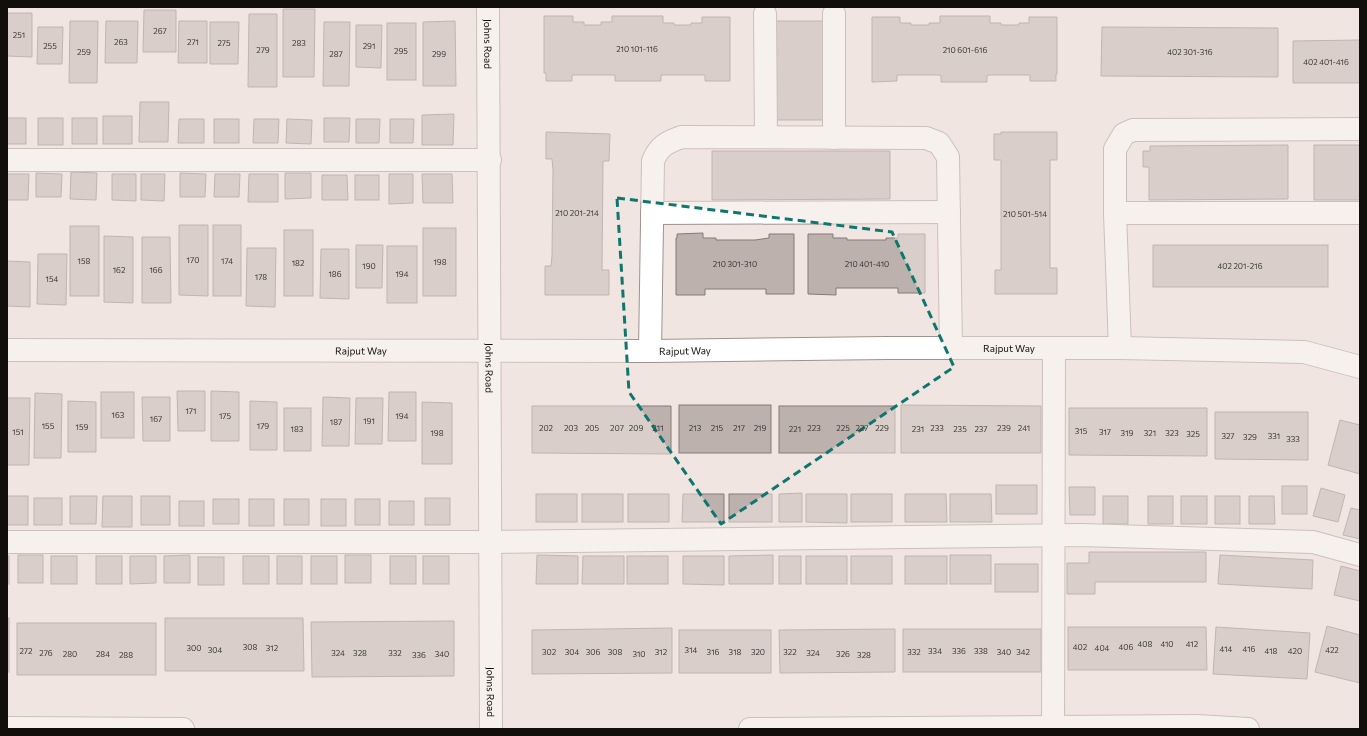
<svg xmlns="http://www.w3.org/2000/svg" width="1367" height="736" font-family="Commissioner,sans-serif">
<rect width="100%" height="100%" fill="#f0e5e0"/>
<!-- building -->
<g fill="#bcb1ad" stroke="#857b76">
<path d="M283,9H315L314,77H283Z"/>
<path d="M144,10H176V52H143Z"/>
<path d="M7,13H32V57L7,56Z"/>
<path d="M249,14H277V87H248Z"/>
<path d="M544,16H573V22H584V25H601V22H612V16H663V23H674V25H691V23H702V17H730V81H705V75H661V81H615V75H572V81H546V73H544Z"/>
<path d="M940,16H990V23H1001V25H1019V23H1029V17H1057V74H1056V81H1030V75H987V82H941V75H897V81L872,82V17H900V23H911V25H929V23H940Z"/>
<path d="M70,21H98L97,83H69Z"/>
<path d="M106,21H138L137,63H105Z"/>
<path d="M179,21H207V63H178Z"/>
<path d="M455,21L456,86H423V22Z"/>
<path d="M776,21H825L826,120H776Z"/>
<path d="M210,22H239L238,64H210Z"/>
<path d="M324,22H350L349,86H323Z"/>
<rect x="387" y="23" width="29" height="57"/>
<path d="M356,25H382L381,68L356,67Z"/>
<path d="M38,27H63L62,64H37Z"/>
<path d="M1102,27L1278,28V77L1101,76Z"/>
<path d="M1360,40V83H1293V41Z"/>
<path d="M140,102H169L168,142H139Z"/>
<path d="M454,114L453,145H422V115Z"/>
<rect x="103" y="116" width="29" height="28"/>
<rect x="7" y="118" width="19" height="26"/>
<rect x="38" y="118" width="25" height="27"/>
<rect x="72" y="118" width="25" height="26"/>
<path d="M324,118H350L349,142H324Z"/>
<path d="M179,119H204V143H178Z"/>
<rect x="214" y="119" width="25" height="24"/>
<path d="M254,119H279L278,143H253Z"/>
<path d="M287,119L312,120L311,144L286,143Z"/>
<path d="M356,119H380L379,143H356Z"/>
<path d="M390,119H414L413,143H390Z"/>
<path d="M546,132L610,134L609,161H603L602,270H609V295H545V266H551L552,256L553,170L552,159H546Z"/>
<path d="M1001,132H1057V160H1050V268H1057V294H995V270H1001V160H994V134H1001Z"/>
<path d="M1288,145V199L1149,200V167H1143V151H1150V146Z"/>
<rect x="1314" y="145" width="46" height="55"/>
<path d="M712,151H890V199L712,200Z"/>
<path d="M71,172L97,173L96,200L70,199Z"/>
<path d="M36,173L62,174L61,197H36Z"/>
<path d="M180,173L206,174L205,197H180Z"/>
<path d="M285,173H311V198L285,199Z"/>
<path d="M7,174H29L28,200H7Z"/>
<path d="M112,174H136V201L112,200Z"/>
<path d="M141,174H165L164,201L141,200Z"/>
<path d="M215,174H240L239,197H214Z"/>
<path d="M249,174H278V202H248Z"/>
<path d="M389,174H413V203L389,204Z"/>
<path d="M422,174H452L453,203H423Z"/>
<path d="M322,175H347L348,200H322Z"/>
<rect x="355" y="175" width="24" height="25"/>
<path d="M179,225H208V296L179,295Z"/>
<rect x="213" y="225" width="28" height="71"/>
<rect x="70" y="226" width="29" height="70"/>
<rect x="423" y="228" width="33" height="68"/>
<rect x="284" y="230" width="29" height="66"/>
<path d="M703,233V238H716V240H755L769,238V234H794V294H766V289H705V295H676V238H677V234Z"/>
<path d="M808,234H833V238H847V240H886V238H898V234H925V293H898V288H836V295L808,294Z"/>
<path d="M104,236L133,237V303L104,302Z"/>
<path d="M142,237H170L171,303H142Z"/>
<path d="M356,245H383L382,288H356Z"/>
<rect x="1153" y="245" width="175" height="42"/>
<rect x="387" y="246" width="30" height="57"/>
<path d="M247,248H276L275,307L246,306Z"/>
<path d="M321,249H349V299L320,298Z"/>
<path d="M38,254H67L66,305L37,304Z"/>
<path d="M7,261L30,262V307L7,306Z"/>
<path d="M177,391H205V431H178Z"/>
<path d="M211,391L239,392V441H211Z"/>
<rect x="101" y="392" width="33" height="46"/>
<path d="M389,392H416V441H388Z"/>
<path d="M35,393L62,394L61,458H34Z"/>
<path d="M142,397H170V441H143Z"/>
<path d="M323,397L350,398L349,446H322Z"/>
<path d="M7,398H30L29,465H7Z"/>
<path d="M356,398H383L382,444H355Z"/>
<path d="M68,401L96,402V452H68Z"/>
<path d="M250,401L277,402V450H250Z"/>
<path d="M422,402L452,403V464H422Z"/>
<rect x="679" y="405" width="92" height="48"/>
<path d="M901,405L1041,406V453H901Z"/>
<path d="M532,406H671V454L532,453Z"/>
<rect x="779" y="406" width="116" height="47"/>
<rect x="284" y="408" width="27" height="43"/>
<path d="M1069,408H1207V456L1069,455Z"/>
<path d="M1215,412H1308V460L1215,459Z"/>
<path d="M1340,420L1360,425V474L1328,465Z"/>
<rect x="996" y="485" width="41" height="29"/>
<rect x="1282" y="486" width="25" height="28"/>
<path d="M1069,487H1095V515H1070Z"/>
<path d="M1321,488L1345,495L1338,522L1313,516Z"/>
<path d="M802,493V522H779V494Z"/>
<rect x="536" y="494" width="41" height="28"/>
<rect x="582" y="494" width="41" height="28"/>
<rect x="628" y="494" width="41" height="28"/>
<path d="M683,494H724V522H682Z"/>
<rect x="729" y="494" width="43" height="28"/>
<path d="M806,494H847V523L806,522Z"/>
<rect x="851" y="494" width="41" height="28"/>
<path d="M905,494H946L947,522H905Z"/>
<path d="M950,494H991L992,522H950Z"/>
<rect x="7" y="496" width="21" height="29"/>
<path d="M70,496H97L96,524H70Z"/>
<path d="M103,496H132V527H102Z"/>
<rect x="141" y="496" width="29" height="29"/>
<rect x="1103" y="496" width="25" height="28"/>
<rect x="1148" y="496" width="25" height="28"/>
<rect x="1181" y="496" width="26" height="28"/>
<rect x="1215" y="496" width="25" height="28"/>
<path d="M1249,496H1274L1275,524H1249Z"/>
<rect x="34" y="498" width="28" height="27"/>
<rect x="425" y="498" width="25" height="27"/>
<rect x="213" y="499" width="26" height="25"/>
<rect x="249" y="499" width="25" height="27"/>
<rect x="284" y="499" width="25" height="26"/>
<rect x="321" y="499" width="25" height="27"/>
<rect x="355" y="499" width="25" height="26"/>
<rect x="179" y="501" width="25" height="25"/>
<rect x="389" y="501" width="25" height="24"/>
<path d="M1351,508L1360,510V539L1343,535Z"/>
<path d="M1089,552H1206V582H1095V594H1067V563H1089Z"/>
<rect x="18" y="555" width="25" height="28"/>
<path d="M190,555V583H164V556Z"/>
<rect x="345" y="555" width="26" height="28"/>
<path d="M537,555L578,556V584H536Z"/>
<path d="M773,555V584H729V556Z"/>
<rect x="950" y="555" width="41" height="29"/>
<path d="M1220,555L1313,560L1312,589L1218,584Z"/>
<rect x="7" y="556" width="2" height="28"/>
<rect x="51" y="556" width="26" height="28"/>
<rect x="96" y="556" width="26" height="28"/>
<path d="M130,556H156V583L130,584Z"/>
<rect x="243" y="556" width="26" height="28"/>
<rect x="277" y="556" width="25" height="28"/>
<rect x="311" y="556" width="26" height="28"/>
<rect x="390" y="556" width="26" height="28"/>
<rect x="423" y="556" width="26" height="28"/>
<path d="M583,556H624V584H582Z"/>
<rect x="627" y="556" width="41" height="28"/>
<path d="M683,556H724V585L683,584Z"/>
<rect x="779" y="556" width="22" height="28"/>
<rect x="806" y="556" width="41" height="28"/>
<rect x="851" y="556" width="41" height="28"/>
<rect x="905" y="556" width="42" height="28"/>
<rect x="198" y="557" width="26" height="28"/>
<rect x="995" y="564" width="43" height="28"/>
<path d="M1341,566L1360,571V601L1334,595Z"/>
<rect x="7" y="618" width="2" height="54"/>
<path d="M165,618H303L304,671H165Z"/>
<path d="M454,621V676L312,677L311,622Z"/>
<rect x="17" y="623" width="139" height="52"/>
<path d="M1327,626L1360,635V683L1315,672Z"/>
<path d="M1068,627H1206L1207,670H1068Z"/>
<path d="M1216,627L1310,633L1307,679L1213,674Z"/>
<path d="M672,628V673L532,674V630Z"/>
<path d="M895,629V672L780,673L779,630Z"/>
<rect x="903" y="629" width="138" height="43"/>
<rect x="679" y="630" width="92" height="43"/>
</g>
<g fill="none" stroke-linecap="round" stroke-linejoin="round">
<!-- minor casing -->
<g stroke="#9d938e" stroke-width="24">
<g id="minor">
<path id="s1" d="M488,7L491,729"/>
<path d="M765,14L766,137"/>
<path d="M834,14V138"/>
<path d="M1360,129L1133,130L1124,134L1115,149V213H1360"/>
<path d="M7,160H490"/>
<path d="M652,213L949,212"/>
<path d="M1115,213L1120,348"/>
<path id="s2" d="M7,350L650,351L887,348H1120L1304,352L1360,367"/>
<path d="M650,351L653,161C659,146 667,142 682,137L926,138L939,143L948,157L951,348"/>
<path d="M7,542H489L1081,535L1313,542L1360,555"/>
<path d="M1053,727L1054,349"/>
<path d="M7,728L183,729"/>
<path d="M750,729L1197,726L1248,729"/>
</g>
</g>
<!-- minor -->
<use href="#minor" stroke="#fff" stroke-width="22"/>
</g>
<!-- marked area -->
<path d="M0 0H1367V736H0ZM617,198L892,232L954,367L721,524L629,392Z" fill="#f0e5e0" fill-opacity=".55" fill-rule="evenodd"/>
<path fill="none" stroke="#0f766e" stroke-width="3" stroke-dasharray="8 5" stroke-linejoin="round" d="M617,198L892,232L954,367L721,524L629,392Z"/>
<g text-anchor="middle" dominant-baseline="central" stroke-width="3" stroke-linejoin="round" paint-order="stroke">
<!-- number labels -->
<g font-size="8" fill="#3c3734">
<text x="160" y="31">267</text>
<text x="19" y="35">251</text>
<text x="121" y="42">263</text>
<text x="193" y="42">271</text>
<text x="224" y="43">275</text>
<text x="299" y="43">283</text>
<text x="50" y="46">255</text>
<text x="369" y="46">291</text>
<text x="637" y="49">210 101-116</text>
<text x="263" y="50">279</text>
<text x="965" y="50">210 601-616</text>
<text x="401" y="51">295</text>
<text x="84" y="52">259</text>
<text x="1190" y="52">402 301-316</text>
<text x="336" y="54">287</text>
<text x="439" y="54">299</text>
<text x="1326" y="62">402 401-416</text>
<text x="577" y="213">210 201-214</text>
<text x="1025" y="214">210 501-514</text>
<text x="193" y="260">170</text>
<text x="84" y="261">158</text>
<text x="227" y="261">174</text>
<text x="440" y="262">198</text>
<text x="298" y="263">182</text>
<text x="735" y="264">210 301-310</text>
<text x="867" y="264">210 401-410</text>
<text x="369" y="266">190</text>
<text x="1240" y="266">402 201-216</text>
<text x="119" y="270">162</text>
<text x="156" y="270">166</text>
<text x="335" y="274">186</text>
<text x="402" y="274">194</text>
<text x="261" y="277">178</text>
<text x="52" y="279">154</text>
<text x="191" y="411">171</text>
<text x="118" y="415">163</text>
<text x="225" y="416">175</text>
<text x="402" y="416">194</text>
<text x="156" y="419">167</text>
<text x="369" y="421">191</text>
<text x="336" y="422">187</text>
<text x="48" y="426">155</text>
<text x="263" y="426">179</text>
<text x="82" y="427">159</text>
<text x="546" y="428">202</text>
<text x="571" y="428">203</text>
<text x="592" y="428">205</text>
<text x="617" y="428">207</text>
<text x="636" y="428">209</text>
<text x="658" y="428">211</text>
<text x="695" y="428">213</text>
<text x="717" y="428">215</text>
<text x="739" y="428">217</text>
<text x="760" y="428">219</text>
<text x="814" y="428">223</text>
<text x="843" y="428">225</text>
<text x="862" y="428">227</text>
<text x="882" y="428">229</text>
<text x="937" y="428">233</text>
<text x="1004" y="428">239</text>
<text x="1024" y="428">241</text>
<text x="297" y="429">183</text>
<text x="795" y="429">221</text>
<text x="918" y="429">231</text>
<text x="960" y="429">235</text>
<text x="981" y="429">237</text>
<text x="1081" y="431">315</text>
<text x="18" y="432">151</text>
<text x="1105" y="432">317</text>
<text x="437" y="433">198</text>
<text x="1127" y="433">319</text>
<text x="1150" y="433">321</text>
<text x="1172" y="433">323</text>
<text x="1193" y="434">325</text>
<text x="1228" y="436">327</text>
<text x="1274" y="436">331</text>
<text x="1250" y="437">329</text>
<text x="1293" y="439">333</text>
<text x="1145" y="644">408</text>
<text x="1167" y="644">410</text>
<text x="1192" y="644">412</text>
<text x="250" y="647">308</text>
<text x="1080" y="647">402</text>
<text x="1126" y="647">406</text>
<text x="194" y="648">300</text>
<text x="272" y="648">312</text>
<text x="1102" y="648">404</text>
<text x="1226" y="649">414</text>
<text x="1249" y="649">416</text>
<text x="215" y="650">304</text>
<text x="691" y="650">314</text>
<text x="1332" y="650">422</text>
<text x="26" y="651">272</text>
<text x="935" y="651">334</text>
<text x="959" y="651">336</text>
<text x="981" y="651">338</text>
<text x="1271" y="651">418</text>
<text x="1295" y="651">420</text>
<text x="549" y="652">302</text>
<text x="572" y="652">304</text>
<text x="593" y="652">306</text>
<text x="615" y="652">308</text>
<text x="661" y="652">312</text>
<text x="713" y="652">316</text>
<text x="735" y="652">318</text>
<text x="758" y="652">320</text>
<text x="790" y="652">322</text>
<text x="914" y="652">332</text>
<text x="1004" y="652">340</text>
<text x="1023" y="652">342</text>
<text x="46" y="653">276</text>
<text x="338" y="653">324</text>
<text x="360" y="653">328</text>
<text x="395" y="653">332</text>
<text x="813" y="653">324</text>
<text x="70" y="654">280</text>
<text x="103" y="654">284</text>
<text x="442" y="654">340</text>
<text x="639" y="654">310</text>
<text x="843" y="654">326</text>
<text x="126" y="655">288</text>
<text x="419" y="655">336</text>
<text x="864" y="655">328</text>
</g>
<!-- street labels -->
<g font-size="10" fill="#110e0c" stroke="#f0e5e0">
<text stroke="none"><textPath href="#s1" startOffset="37">Johns Road</textPath></text>
<text stroke="none"><textPath href="#s2" startOffset="1002">Rajput Way</textPath></text>
<text stroke="none"><textPath href="#s2" startOffset="354">Rajput Way</textPath></text>
<text stroke="none"><textPath href="#s2" startOffset="678">Rajput Way</textPath></text>
<text stroke="none"><textPath href="#s1" startOffset="361">Johns Road</textPath></text>
<text stroke="none"><textPath href="#s1" startOffset="685">Johns Road</textPath></text>
</g>
</g>
<!-- border -->
<rect width="1367" height="736" fill="none" stroke="#110e0c" stroke-width="16"/>
</svg>
